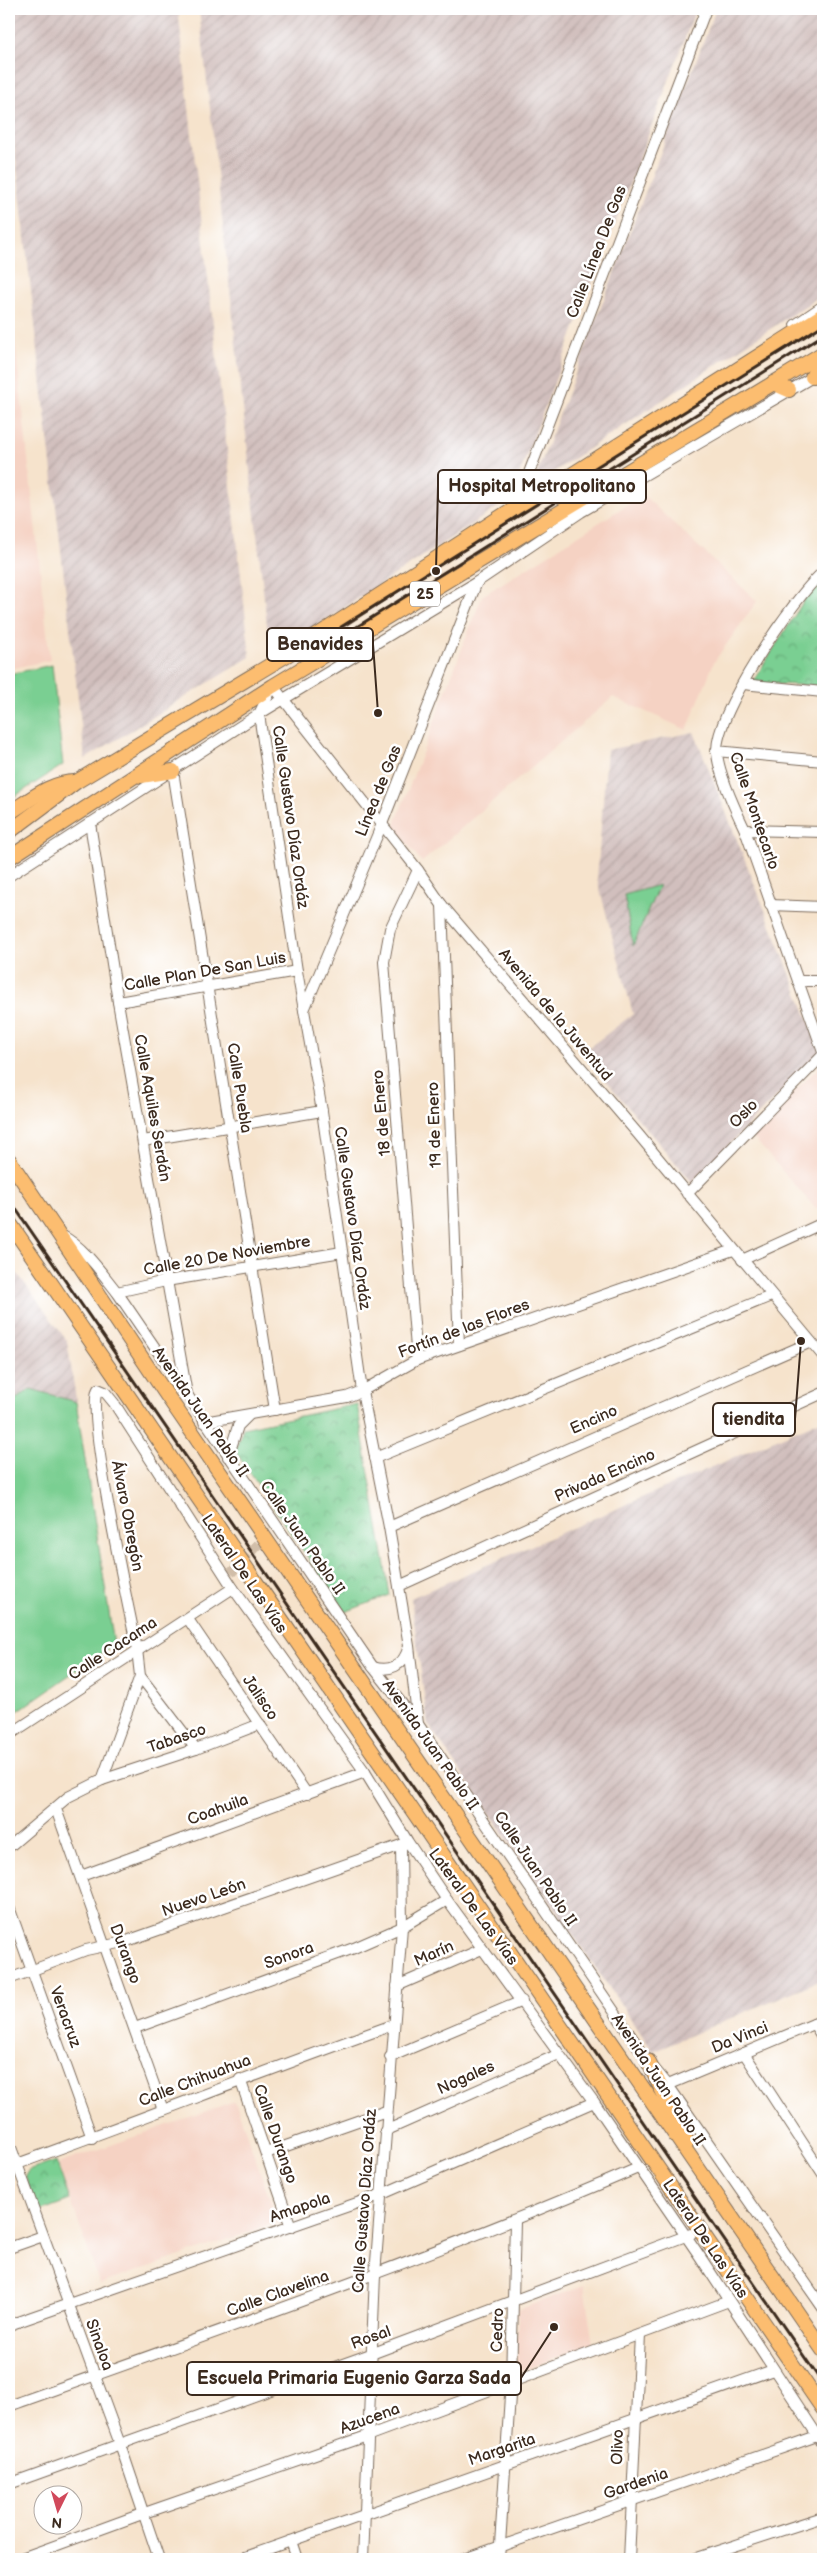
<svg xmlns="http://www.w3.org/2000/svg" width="832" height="2568" font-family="'Balsamiq Sans',sans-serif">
<defs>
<pattern id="industrial-furrows" width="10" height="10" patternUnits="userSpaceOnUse" patternTransform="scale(1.25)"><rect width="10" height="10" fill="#d1bfbd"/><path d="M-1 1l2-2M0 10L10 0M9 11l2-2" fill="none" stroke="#b4a4a2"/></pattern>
<pattern id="park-crowns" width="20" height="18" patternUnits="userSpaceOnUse" patternTransform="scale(1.25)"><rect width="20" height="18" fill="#7acf92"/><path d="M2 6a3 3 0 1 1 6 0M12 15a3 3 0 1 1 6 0" fill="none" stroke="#65a877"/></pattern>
</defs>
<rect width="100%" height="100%" fill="#fff"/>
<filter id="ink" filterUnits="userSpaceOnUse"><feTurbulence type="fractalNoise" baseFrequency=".02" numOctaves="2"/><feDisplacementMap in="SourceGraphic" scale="10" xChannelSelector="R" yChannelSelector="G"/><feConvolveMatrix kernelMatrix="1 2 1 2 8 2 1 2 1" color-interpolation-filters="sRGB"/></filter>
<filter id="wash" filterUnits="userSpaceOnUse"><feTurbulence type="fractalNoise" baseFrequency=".0096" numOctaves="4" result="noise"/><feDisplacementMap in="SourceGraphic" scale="20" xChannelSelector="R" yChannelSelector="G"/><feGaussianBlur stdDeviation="1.12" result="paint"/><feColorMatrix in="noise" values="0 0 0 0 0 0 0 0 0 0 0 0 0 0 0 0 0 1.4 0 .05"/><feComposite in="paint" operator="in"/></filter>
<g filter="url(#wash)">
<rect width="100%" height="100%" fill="#f6e3cc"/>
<!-- built -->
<g fill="#f5d2c3">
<path d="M9,285L50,660L9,669Z"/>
<path d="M643,495L757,601L714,662L687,730L613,697L422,862L394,827L482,596Z"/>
<path d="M823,1063V1207L816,1209L751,1135Z"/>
<path d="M235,2101L278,2222L100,2284L58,2164Z"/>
<path d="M584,2285L593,2344L516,2373L518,2310Z"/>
</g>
<!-- industrial -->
<g fill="url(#industrial-furrows)">
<path d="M9,9H178L250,657L85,759L9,99Z"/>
<path d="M199,9H696L510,499L292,642L270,652Z"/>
<path d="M716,9H823V294L532,486Z"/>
<path d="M694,732L821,1051L692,1182L582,1053L633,1014L597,879L607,750Z"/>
<path d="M9,1262L67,1341L114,1644L9,1717Z"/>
<path d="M823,1419V1979L653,2051L428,1724L411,1598Z"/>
</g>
<!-- grass -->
<g fill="#7acf92" stroke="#5a7c58">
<path d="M52,665L63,765L9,800V674Z"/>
<path d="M659,885L633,946L624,895Z"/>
<path d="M31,1389L76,1402L114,1644L9,1717V1404Z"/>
</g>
<!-- park -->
<g fill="url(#park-crowns)" stroke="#5a7c58">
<path d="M823,582V686L752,683L808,594Z"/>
<path d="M357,1404L390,1595L345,1612L235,1451L243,1428Z"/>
<path d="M56,2161L70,2200L37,2212L25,2176L28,2171Z"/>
</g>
</g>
<g filter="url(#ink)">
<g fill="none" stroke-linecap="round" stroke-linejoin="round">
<!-- minor-tunnel -->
<path stroke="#d1bea9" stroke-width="10" stroke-dasharray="10 5" stroke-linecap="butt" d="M231,1573L272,1529"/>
<!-- minor casing -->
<g stroke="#7c6b5b" stroke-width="12">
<g id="minor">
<path d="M795,325L823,306"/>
<path d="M516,507L706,9"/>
<path d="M823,572C793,598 716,712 717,751C717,771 736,811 745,830L823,1052"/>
<path d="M743,684L823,692"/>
<path d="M716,751L823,761"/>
<path d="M173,771L275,1410"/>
<path d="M90,823L118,1002L187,1394"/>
<path d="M745,830L823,832"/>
<path d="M9,876L259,714L477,582L581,512L823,371"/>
<path d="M442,905L459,1345"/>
<path d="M770,905L823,907"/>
<path d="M798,981H823"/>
<path d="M118,1002L297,971"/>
<path d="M304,1010L382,824L477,582"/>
<path d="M143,1141L322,1111"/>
<path d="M687,1194L823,1055"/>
<path d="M61,1235C85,1248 100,1271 117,1292L373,1667L418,1724L648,2061L668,2085L823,2308"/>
<path d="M742,1260L823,1223"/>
<path d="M117,1292L166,1281L342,1252"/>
<path d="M417,1360L384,962L390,929L418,870"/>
<path d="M204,1422L347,1397L362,1391L417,1360L733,1250"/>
<path d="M228,1457L238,1426L249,1415"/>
<path d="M375,1458L771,1296"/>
<path d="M389,1527L811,1342"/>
<path d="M399,1586L823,1393"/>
<path d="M188,1619L307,1794"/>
<path d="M373,1667C390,1672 403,1666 408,1649"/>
<path d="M418,1724L409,1646L389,1527L362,1391L322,1111L297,971L259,714L273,686L418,870L442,905L638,1134L823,1356"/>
<path d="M9,1735L233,1588"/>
<path d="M196,1749L140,1676L137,1649C130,1613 84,1409 98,1389L105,1392L114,1403L233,1588L365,1772L408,1842L447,1900L594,2102L699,2255L823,2444"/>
<path d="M102,1780L140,1676"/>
<path d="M56,1809L163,2110"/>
<path d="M9,1847L68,1797L102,1780L196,1749L260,1724"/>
<path d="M81,1876L365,1772"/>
<path d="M9,1907L92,2138"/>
<path d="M9,1979L86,1950L124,1942L407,1843"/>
<path d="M397,1986L482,1949"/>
<path d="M814,2024L823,2038"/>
<path d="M135,2028L354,1948L402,1927L447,1900"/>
<path d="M744,2053L823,2174"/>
<path d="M390,2057L522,2001"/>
<path d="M240,2079L291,2227"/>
<path d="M668,2085L823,2020"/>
<path d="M385,2131L559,2054"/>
<path d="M9,2142L120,2444L159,2559"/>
<path d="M266,2153L386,2111"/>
<path d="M9,2167C137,2121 264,2071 393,2025"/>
<path d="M9,2248L43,2236"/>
<path d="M9,2325L380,2195L594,2102"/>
<path d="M9,2406C220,2331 432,2257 638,2168"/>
<path d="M9,2484L371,2354L691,2234"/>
<path d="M291,2541L297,2559"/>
<path d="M19,2559L142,2514L367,2436L729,2301"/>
<path d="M240,2559L773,2370"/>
<path d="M363,2559L375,2275L402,1927L401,1845"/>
<path d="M464,2559L817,2436"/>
<path d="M499,2559L511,2381L515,2221"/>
<path d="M629,2559L640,2335"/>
<path d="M693,2559L823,2517"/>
<path d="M822,2559L823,2558"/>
</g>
</g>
<!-- major casing -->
<g stroke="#7c6b5b" stroke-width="16">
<g id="major">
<path d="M812,377L823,356"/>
<path d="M773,383L789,390"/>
<path d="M141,776L173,771"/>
<path d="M9,813C30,800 50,782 75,782"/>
<path d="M9,832L76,782L287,655L516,507L562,481L823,315"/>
<path d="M9,858L273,686L823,353"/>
<path d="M9,1160L168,1397L823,2350"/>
<path d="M9,1222L823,2409"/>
<path d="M648,2061L687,2142"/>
</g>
</g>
<!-- minor -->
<use href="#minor" stroke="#fff" stroke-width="10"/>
<!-- major -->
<use href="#major" stroke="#fcbd6f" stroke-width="14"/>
<!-- rail -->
<g stroke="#3b2a1e" stroke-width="3">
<path d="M341,627L823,325"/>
<path d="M339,638L823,335"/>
<path d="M9,1199L823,2384"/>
</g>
</g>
</g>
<g text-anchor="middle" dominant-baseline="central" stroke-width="5" stroke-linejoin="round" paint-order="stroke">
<!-- shield labels -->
<rect fill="#fff" stroke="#766a62" stroke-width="1" x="410" y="581.5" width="30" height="25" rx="4"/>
<g font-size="15" font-weight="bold" fill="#3b2a1e">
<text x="425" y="594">25</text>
</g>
<!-- street labels -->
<g font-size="16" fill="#3b2a1e" stroke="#fff">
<text transform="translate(597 252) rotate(-69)">Calle Línea De Gas</text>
<text transform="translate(379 791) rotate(-68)">Línea de Gas</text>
<text transform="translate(754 811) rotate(71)">Calle Montecarlo</text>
<text transform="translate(290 817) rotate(82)">Calle Gustavo Díaz Ordáz</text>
<text transform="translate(205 972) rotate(-10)">Calle Plan De San Luis</text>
<text transform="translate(555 1015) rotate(50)">Avenida de la Juventud</text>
<text transform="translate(239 1088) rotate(81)">Calle Puebla</text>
<text transform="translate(152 1108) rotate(80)">Calle Aquiles Serdán</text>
<text transform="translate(382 1113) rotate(-95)">18 de Enero</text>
<text transform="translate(744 1114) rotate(-45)">Oslo</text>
<text transform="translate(435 1125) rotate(-92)">19 de Enero</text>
<text transform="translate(352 1218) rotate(82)">Calle Gustavo Díaz Ordáz</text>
<text transform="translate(227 1256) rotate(-10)">Calle 20 De Noviembre</text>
<text transform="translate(464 1329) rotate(-21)">Fortín de las Flores</text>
<text transform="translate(200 1412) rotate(55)">Avenida Juan Pablo II</text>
<text transform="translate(594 1420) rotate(-24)">Encino</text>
<text transform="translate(605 1476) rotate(-24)">Privada Encino</text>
<text transform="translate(127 1516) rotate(79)">Álvaro Obregón</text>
<text transform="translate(302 1538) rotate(55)">Calle Juan Pablo II</text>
<text transform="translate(244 1574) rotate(56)">Lateral De Las Vías</text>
<text transform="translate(113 1649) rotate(-33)">Calle Cacama</text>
<text transform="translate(260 1698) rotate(56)">Jalisco</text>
<text transform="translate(177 1739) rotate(-19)">Tabasco</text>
<text transform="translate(430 1745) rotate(55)">Avenida Juan Pablo II</text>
<text transform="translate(218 1810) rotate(-20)">Coahuila</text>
<text transform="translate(535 1869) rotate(56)">Calle Juan Pablo II</text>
<text transform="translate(204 1898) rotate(-19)">Nuevo León</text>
<text transform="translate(473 1907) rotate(54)">Lateral De Las Vías</text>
<text transform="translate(125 1954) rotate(70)">Durango</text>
<text transform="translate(434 1954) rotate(-24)">Marín</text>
<text transform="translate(289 1956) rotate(-20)">Sonora</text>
<text transform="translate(65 2017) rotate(70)">Veracruz</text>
<text transform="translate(740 2038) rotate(-22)">Da Vinci</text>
<text transform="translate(466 2078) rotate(-24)">Nogales</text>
<text transform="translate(658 2080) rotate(56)">Avenida Juan Pablo II</text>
<text transform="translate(195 2081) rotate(-21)">Calle Chihuahua</text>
<text transform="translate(275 2134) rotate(71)">Calle Durango</text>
<text transform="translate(365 2201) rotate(-86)">Calle Gustavo Díaz Ordáz</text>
<text transform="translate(300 2208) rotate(-19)">Amapola</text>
<text transform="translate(705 2239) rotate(56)">Lateral De Las Vías</text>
<text transform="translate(278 2294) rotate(-20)">Calle Clavelina</text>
<text transform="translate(498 2330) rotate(-88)">Cedro</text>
<text transform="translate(371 2338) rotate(-20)">Rosal</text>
<text transform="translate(99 2345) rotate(70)">Sinaloa</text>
<text transform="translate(370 2419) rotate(-20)">Azucena</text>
<text transform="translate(618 2447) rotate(-88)">Olivo</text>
<text transform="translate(502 2450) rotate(-19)">Margarita</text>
<text transform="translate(636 2484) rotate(-19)">Gardenia</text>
</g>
</g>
<!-- callouts -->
<path fill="none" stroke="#3b2a1e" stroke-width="2" d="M436 571L438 486M378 713L373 644M801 1341L795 1419M554 2327L521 2378"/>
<g fill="#3b2a1e" stroke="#fff" stroke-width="2">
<circle cx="436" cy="571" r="5"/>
<circle cx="378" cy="713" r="5"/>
<circle cx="801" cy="1341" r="5"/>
<circle cx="554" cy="2327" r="5"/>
</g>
<g fill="#fff" stroke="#3b2a1e" stroke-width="2">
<rect x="438" y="470" width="208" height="33" rx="5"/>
<rect x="267" y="628" width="106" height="33" rx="5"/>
<rect x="713" y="1403" width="82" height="33" rx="5"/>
<rect x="187" y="2362" width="334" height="33" rx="5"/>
</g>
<g font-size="18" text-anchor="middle" font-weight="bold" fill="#3b2a1e">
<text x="542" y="492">Hospital Metropolitano</text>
<text x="320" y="650">Benavides</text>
<text x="754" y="1425">tiendita</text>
<text x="354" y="2384">Escuela Primaria Eugenio Garza Sada</text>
</g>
<!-- margin -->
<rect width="832" height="2568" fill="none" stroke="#fff" stroke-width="30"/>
<!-- north arrow -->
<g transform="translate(58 2510) rotate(185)"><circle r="24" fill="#ffffff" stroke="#b1aaa5"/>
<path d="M0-4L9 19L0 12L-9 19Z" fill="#d1495b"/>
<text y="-8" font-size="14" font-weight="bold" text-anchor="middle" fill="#3b2a1e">N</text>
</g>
</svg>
